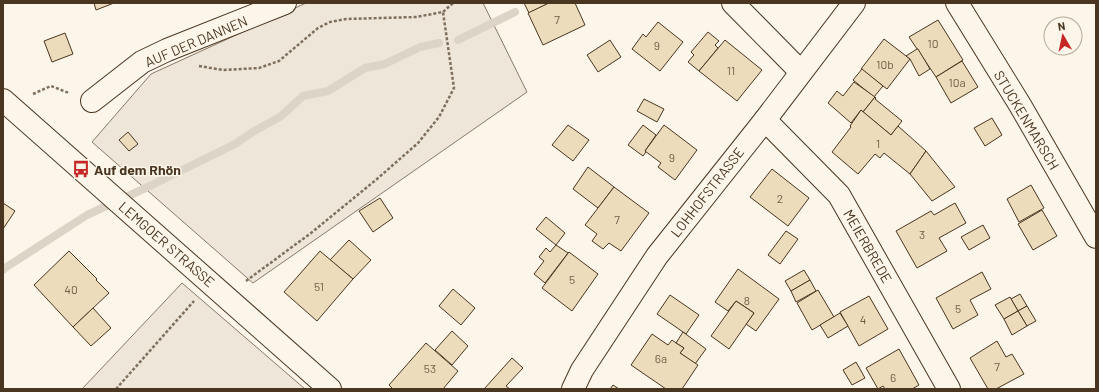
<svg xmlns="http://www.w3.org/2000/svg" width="1099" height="392" font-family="Barlow,sans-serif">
<rect width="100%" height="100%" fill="#fbf6e9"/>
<!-- green -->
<g fill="#ede6d9" stroke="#887966">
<path d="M306,3H483L527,92L253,283L92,142L151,74Z"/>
<path d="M182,283L305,389H82Z"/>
</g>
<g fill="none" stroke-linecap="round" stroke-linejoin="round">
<!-- stream -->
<g stroke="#dcd4c6" stroke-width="8">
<path d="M458,40L515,12"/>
<path d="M3,270L5,268L87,215L152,185L235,144L254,131L280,117L303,96L328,91L365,68L385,64L420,47L439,43"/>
</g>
</g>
<!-- building -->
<g fill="#ecdcbc" stroke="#4a3520">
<path d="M94,3H114L96,10Z"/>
<path d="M524,3H549L529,13Z"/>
<path d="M549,3H575L585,25L543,45L528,13Z"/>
<path d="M938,20L963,60L936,77L909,37Z"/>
<path d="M658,22L683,42L660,71L632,49L643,34L646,37Z"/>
<path d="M708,32L719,41L715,45L718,48L699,71L688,62L694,55L691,52Z"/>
<path d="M65,33L73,54L52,62L44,41Z"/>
<path d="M884,39L910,59L887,89L861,69Z"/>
<path d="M610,40L621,57L598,72L587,55Z"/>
<path d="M725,40L762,70L737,101L699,71Z"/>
<path d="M917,49H918L930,69L919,76L910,59L906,56Z"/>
<path d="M962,61L978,87L951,103L936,77Z"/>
<path d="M862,69L883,86L874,97L853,80Z"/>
<path d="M854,82L875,97L863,112L861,110L851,123L828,103L837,91L843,96Z"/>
<path d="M875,97L876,98L875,99L902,121L891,135L863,112Z"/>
<path d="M644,99L664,109L657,122L637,111Z"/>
<path d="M861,110L891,135L898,126L926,151L910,174L884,153L880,158L875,154L858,174L832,152L851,127L850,126Z"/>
<path d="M992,118L1002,135L985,146L974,128Z"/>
<path d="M568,125L589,140L573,161L552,145Z"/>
<path d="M643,125L656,135L645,151L646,152L643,156L628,145Z"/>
<path d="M664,125L697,150L675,180L658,167L661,163L645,151Z"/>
<path d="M128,132L138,144L129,151L119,140Z"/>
<path d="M926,151L955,187L932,201L910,174Z"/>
<path d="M588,167L614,187L598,208L573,189Z"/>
<path d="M772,169L809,198L788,226L750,197Z"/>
<path d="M1031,185L1044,208L1019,222L1007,199Z"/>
<path d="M614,187L649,213L621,251L609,243L603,249L592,241L597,234L585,225Z"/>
<path d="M380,198L393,218L373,232L359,211Z"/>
<path d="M3,203L15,211L3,229Z"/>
<path d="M955,203L966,223L939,238L947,251L917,268L896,231L931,211L934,215Z"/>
<path d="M1042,210L1057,236L1033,250L1018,224Z"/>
<path d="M546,217L565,233L556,245L536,229Z"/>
<path d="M983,225L990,238L969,250L961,237Z"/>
<path d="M786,231L798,239L780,264L768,255Z"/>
<path d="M349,240L371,260L353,279L330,260Z"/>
<path d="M556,245L568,253L545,283L534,274L544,261L539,257L546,248L550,252Z"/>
<path d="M69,251L97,279L96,280L109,293L73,327L34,285Z"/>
<path d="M320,251L353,279L317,321L284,292Z"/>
<path d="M569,252L598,274L572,311L542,288Z"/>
<path d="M738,269L779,299L756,331L746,324L754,313L736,301L728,311L715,302Z"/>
<path d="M804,270L810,280L791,291L785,281Z"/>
<path d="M982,272L991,289L970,300L978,315L953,329L936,298Z"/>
<path d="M810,280L816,291L796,302L791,291Z"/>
<path d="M453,289L475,308L461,325L439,306Z"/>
<path d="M818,290L834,317L812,330L797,303Z"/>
<path d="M1020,294L1027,306L1018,311L1011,299Z"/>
<path d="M670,295L699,315L686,334L657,314Z"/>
<path d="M869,296L888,329L859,346L840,312Z"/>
<path d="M1010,297L1018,311L1004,319L995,305Z"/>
<path d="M736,301L754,313L729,349L711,336Z"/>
<path d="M1027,306L1036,321L1027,326L1018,311Z"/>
<path d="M93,308L111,328L91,346L73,327Z"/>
<path d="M1018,311L1027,326L1012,335L1004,319Z"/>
<path d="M840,313L848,326L828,338L820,325Z"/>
<path d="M452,331L468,346L452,365L435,350Z"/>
<path d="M683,332L706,349L695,364L680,353L684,348L676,343Z"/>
<path d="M652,334L668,345L672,340L676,343L684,348L680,353L698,365L682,389H666L631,365Z"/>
<path d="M997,341L1006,357L1012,354L1024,374L996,389H988L970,358Z"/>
<path d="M426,343L458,371L443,389H393L389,385Z"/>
<path d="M899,349L919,385L912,389H885L883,386L878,389L866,368Z"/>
<path d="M512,358L523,368L506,386L510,389H484Z"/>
<path d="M856,362L865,378L852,385L843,370Z"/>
<path d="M613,385L619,389H610Z"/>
</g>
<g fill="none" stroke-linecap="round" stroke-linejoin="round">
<!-- minor casing -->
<g stroke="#4a3520" stroke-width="24">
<g id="minor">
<path d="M733,3L801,72"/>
<path d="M957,3L1020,105L1096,237"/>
<path d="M92,101L142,62L167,50L285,3"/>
<path d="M765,120L839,195L949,389"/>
<path d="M573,389L582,370L657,256L765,120L854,3"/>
</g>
</g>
<!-- secondary casing -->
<g stroke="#4a3520" stroke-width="24">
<path id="secondary" d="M3,100L330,389"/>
</g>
<!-- path -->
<g stroke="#7f6f5c" stroke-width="2.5" stroke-dasharray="3 2" stroke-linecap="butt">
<path d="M199,66L223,70L259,68L279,61L318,28L330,22L346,19L416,17L443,12L453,3"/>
<path d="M33,94L51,86L69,93"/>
<path d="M246,281L311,233L377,179L418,143L439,117L454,88L443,12"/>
<path d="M116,389L194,301"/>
</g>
<!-- minor -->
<use href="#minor" stroke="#fbf6e9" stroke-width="22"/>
<!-- secondary -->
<use href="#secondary" stroke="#fbf6e9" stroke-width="22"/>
</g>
<!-- icons -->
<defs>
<g id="bus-bare" transform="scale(1.38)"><path d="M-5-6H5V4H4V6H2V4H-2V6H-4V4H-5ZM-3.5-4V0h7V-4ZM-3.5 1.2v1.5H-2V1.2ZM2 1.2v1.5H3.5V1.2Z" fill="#c62828" stroke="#fbf6e9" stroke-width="2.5" paint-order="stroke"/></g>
</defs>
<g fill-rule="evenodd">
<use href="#bus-bare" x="81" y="169"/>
</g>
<g text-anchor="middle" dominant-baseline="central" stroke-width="3" stroke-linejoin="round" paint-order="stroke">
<!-- number labels -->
<g font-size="12" fill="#725f47">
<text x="557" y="19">7</text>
<text x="933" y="43">10</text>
<text x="657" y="45">9</text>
<text x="885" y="64">10b</text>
<text x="731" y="70">11</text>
<text x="957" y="82">10a</text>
<text x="878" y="143">1</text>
<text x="672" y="157">9</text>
<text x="780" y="198">2</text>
<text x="617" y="219">7</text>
<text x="922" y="234">3</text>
<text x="572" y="279">5</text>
<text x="319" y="286">51</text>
<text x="71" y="289">40</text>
<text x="747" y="300">8</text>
<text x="958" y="308">5</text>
<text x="863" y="319">4</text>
<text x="661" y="358">6a</text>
<text x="997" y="366">7</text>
<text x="430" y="368">53</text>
<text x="893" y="377">6</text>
</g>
<!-- street labels -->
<g font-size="14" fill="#4a3520" stroke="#fbf6e9">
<text transform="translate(196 41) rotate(-23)">AUF DER DANNEN</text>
<text transform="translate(1027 120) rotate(59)">STUCKENMARSCH</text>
<text transform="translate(707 192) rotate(-52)">LOHHOFSTRASSE</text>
<text transform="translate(167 244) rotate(41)">LEMGOER STRASSE</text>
<text transform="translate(868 246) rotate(60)">MEIERBREDE</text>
</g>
<!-- poi labels -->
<g font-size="14" font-weight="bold" fill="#4a3520" stroke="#fbf6e9" text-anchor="start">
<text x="94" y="169">Auf dem Rhön</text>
</g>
</g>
<!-- border -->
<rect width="1099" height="392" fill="none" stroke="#4a3520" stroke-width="8"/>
<!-- north arrow -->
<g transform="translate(1063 36) rotate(351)"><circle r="19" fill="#fbf6e9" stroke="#b4a999"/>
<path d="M0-3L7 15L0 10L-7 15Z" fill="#c62828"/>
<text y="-6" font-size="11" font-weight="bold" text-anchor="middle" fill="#4a3520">N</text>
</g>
</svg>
